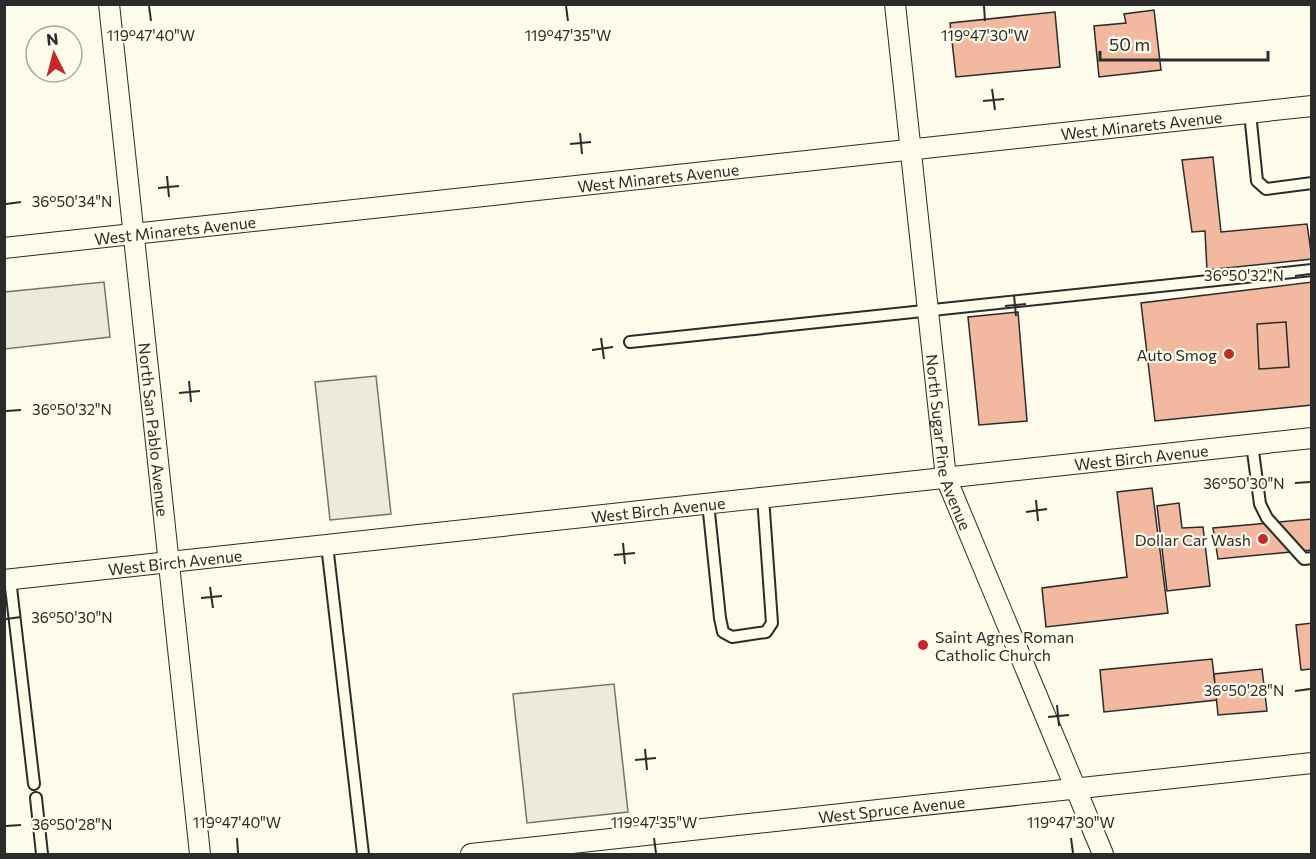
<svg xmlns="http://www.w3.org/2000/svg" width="1316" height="859" font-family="Commissioner,sans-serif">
<rect width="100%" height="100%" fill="#fdfbea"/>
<!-- green -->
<g fill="#ecebdb" stroke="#74746e" stroke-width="1.5">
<path d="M104,282L110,337L5,349V292Z"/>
<path d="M376,376L391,514L330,520L315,382Z"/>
<path d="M614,684L628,812L527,823L513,694Z"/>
</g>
<!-- building -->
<g fill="#f2b8a0" stroke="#2b2b2b" stroke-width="1.5">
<path d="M1154,10L1161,70L1099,77L1094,26L1126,23L1124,14Z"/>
<path d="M1055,12L1060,67L956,77L950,23Z"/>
<path d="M1213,157L1221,232L1307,224L1312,259L1207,270L1205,231L1192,232L1182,160Z"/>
<path d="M1312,282V405L1155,421L1141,303Z"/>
<path d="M1018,312L1027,421L979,425L968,317Z"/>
<path d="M1286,322L1289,367L1259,369L1257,324Z"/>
<path d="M1152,488L1168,613L1046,627L1042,588L1127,577L1117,492Z"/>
<path d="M1179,503L1182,528L1203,527L1210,586L1167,591L1157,506Z"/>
<path d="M1312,519V550L1218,559L1213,528Z"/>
<path d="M1312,623V669L1301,670L1296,625Z"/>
<path d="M1212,659L1217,700L1104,712L1100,670Z"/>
<path d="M1262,669L1267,711L1218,715L1214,674Z"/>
</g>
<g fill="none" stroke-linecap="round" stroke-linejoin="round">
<!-- service casing -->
<g stroke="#2b2b2b" stroke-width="14">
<g id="service">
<path d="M1250,113L1257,181L1266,189L1312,183"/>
<path d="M630,342L1312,270"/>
<path d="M1252,444L1260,504L1267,518L1304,559L1312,558"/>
<path d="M708,503L720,618L723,632L732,637L766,632L772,623L763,497"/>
<path d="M327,545L363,854"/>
<path d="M10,579L34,784"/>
<path d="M36,798L42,854"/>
</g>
</g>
<!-- minor casing -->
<g stroke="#2b2b2b" stroke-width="22">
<g id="minor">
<path id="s1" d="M109,4L200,854"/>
<path id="s2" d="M895,4L946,478L1103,854"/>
<path id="s3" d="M4,248L1312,106"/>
<path id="s4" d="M4,580L1312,438"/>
<path id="s5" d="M471,854L1312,763"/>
</g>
</g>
<!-- service -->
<use href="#service" stroke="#fdfbea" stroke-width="10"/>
<!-- minor -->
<use href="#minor" stroke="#fdfbea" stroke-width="20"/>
</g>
<!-- ticks -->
<path fill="none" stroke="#2b2b2b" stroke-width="2" d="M149,6L151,21M566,6L568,21M984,6L985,21M992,89L995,110M983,101L1004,99M580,133L582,154M570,144L591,142M167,176L169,197M158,188L179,186M6,204L21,202M1295,276L1310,274M1014,295L1016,316M1005,306L1026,304M601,338L604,359M592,350L613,347M189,381L191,402M179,393L200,391M6,411L21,410M1295,483L1310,482M1036,500L1038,521M1026,512L1047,509M623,543L625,564M614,555L635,553M210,587L213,608M201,598L222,596M6,619L21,617M1295,691L1310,689M1057,705L1059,726M1048,717L1069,715M645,749L647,770M635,760L656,758M6,826L21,825M237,838L238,853M654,838L656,853M1071,838L1073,853"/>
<!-- markers -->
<g fill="#c62828" stroke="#fdfbea" stroke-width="2">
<circle cx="1229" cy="354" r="6"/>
<circle cx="1263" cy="539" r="6"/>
<circle cx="923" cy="645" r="6"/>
</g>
<g text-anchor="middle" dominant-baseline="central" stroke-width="4.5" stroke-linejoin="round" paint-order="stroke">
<!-- street labels -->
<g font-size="16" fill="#2b2b2b" stroke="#fdfbea">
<text stroke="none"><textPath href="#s3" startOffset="1144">West Minarets Avenue</textPath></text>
<text stroke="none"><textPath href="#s3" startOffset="658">West Minarets Avenue</textPath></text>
<text stroke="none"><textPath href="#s3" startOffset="172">West Minarets Avenue</textPath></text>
<text stroke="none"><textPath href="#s1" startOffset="428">North San Pablo Avenue</textPath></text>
<text stroke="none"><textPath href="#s2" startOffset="442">North Sugar Pine Avenue</textPath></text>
<text stroke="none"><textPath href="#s4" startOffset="1144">West Birch Avenue</textPath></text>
<text stroke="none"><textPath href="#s4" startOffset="658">West Birch Avenue</textPath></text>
<text stroke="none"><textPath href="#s4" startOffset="172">West Birch Avenue</textPath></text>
<text stroke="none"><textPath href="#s5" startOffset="423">West Spruce Avenue</textPath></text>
</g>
<!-- poi labels -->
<g font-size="16" fill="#2b2b2b" stroke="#fdfbea" text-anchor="end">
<text x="1217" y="354">Auto Smog</text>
<text x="1251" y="539">Dollar Car Wash</text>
<text x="935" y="636" text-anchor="start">Saint Agnes Roman<tspan x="935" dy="18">Catholic Church</tspan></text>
</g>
</g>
<g font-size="15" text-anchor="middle" fill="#2b2b2b" stroke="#fdfbea" stroke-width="4.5" stroke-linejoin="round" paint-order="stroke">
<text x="151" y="41">119°47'40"W</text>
<text x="568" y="41">119°47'35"W</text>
<text x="985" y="41">119°47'30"W</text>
<text x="72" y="207">36°50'34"N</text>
<text x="1244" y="281">36°50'32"N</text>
<text x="72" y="415">36°50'32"N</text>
<text x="1244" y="489">36°50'30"N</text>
<text x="72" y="623">36°50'30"N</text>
<text x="1244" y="696">36°50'28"N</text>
<text x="237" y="828">119°47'40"W</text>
<text x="654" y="828">119°47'35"W</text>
<text x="1071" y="828">119°47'30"W</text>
<text x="72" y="830">36°50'28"N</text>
</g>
<!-- border -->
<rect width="1316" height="859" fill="none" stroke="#2b2b2b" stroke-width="12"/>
<!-- north arrow -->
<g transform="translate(54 54) rotate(354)"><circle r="28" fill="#fdfbea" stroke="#a9a89e" stroke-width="1.5"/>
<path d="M0-4.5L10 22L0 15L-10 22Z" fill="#c62828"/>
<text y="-9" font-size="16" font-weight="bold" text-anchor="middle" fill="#2b2b2b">N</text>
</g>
<!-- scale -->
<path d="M1100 51v9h168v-9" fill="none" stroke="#2b2b2b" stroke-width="3"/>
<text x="1109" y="51" font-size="18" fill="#2b2b2b" stroke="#fdfbea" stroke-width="4.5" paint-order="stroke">50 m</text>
</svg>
